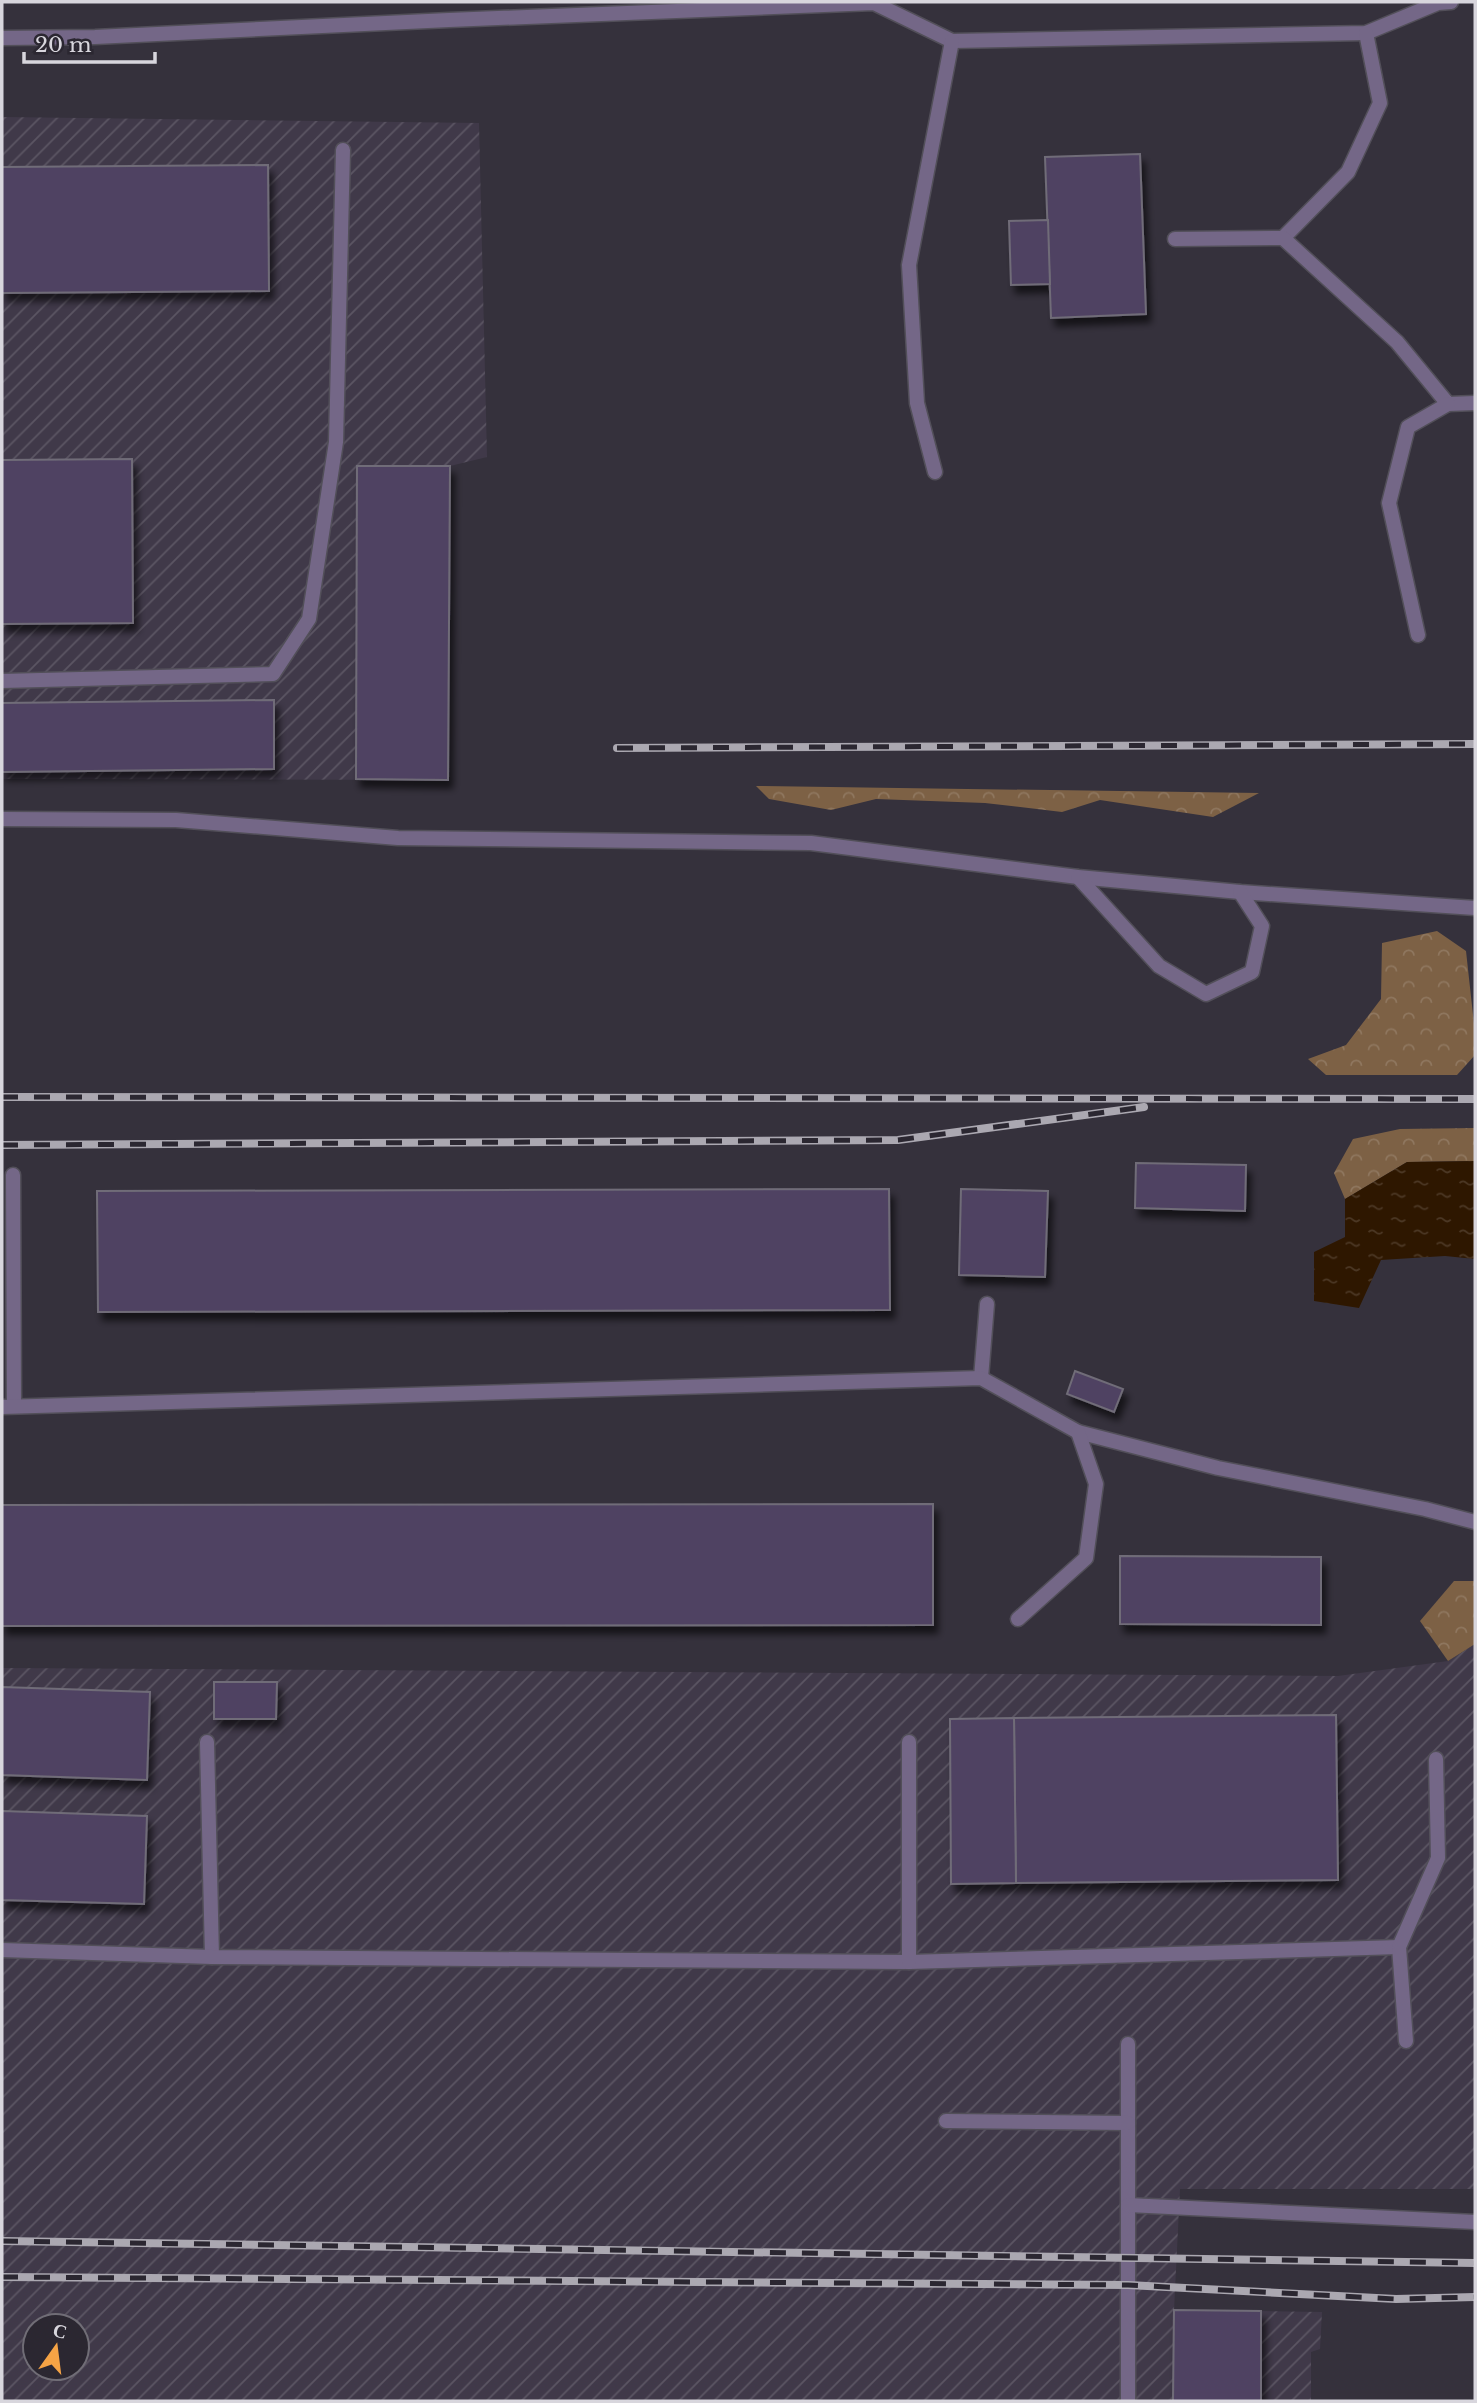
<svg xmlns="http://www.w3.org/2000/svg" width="1477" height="2403" font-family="'Libre Baskerville',serif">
<defs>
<pattern id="industrial-furrows" width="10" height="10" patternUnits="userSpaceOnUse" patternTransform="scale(1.75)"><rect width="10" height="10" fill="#403949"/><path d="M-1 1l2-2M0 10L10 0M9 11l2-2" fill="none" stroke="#5b5563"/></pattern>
<pattern id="forest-crowns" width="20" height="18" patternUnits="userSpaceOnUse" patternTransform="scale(1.75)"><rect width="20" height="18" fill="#7d6145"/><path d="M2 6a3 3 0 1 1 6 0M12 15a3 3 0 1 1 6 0" fill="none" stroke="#8f775f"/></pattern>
<pattern id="water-ripples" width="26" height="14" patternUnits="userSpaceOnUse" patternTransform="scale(1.75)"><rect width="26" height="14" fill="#2e1700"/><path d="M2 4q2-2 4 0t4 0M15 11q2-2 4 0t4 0" fill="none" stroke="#4c3825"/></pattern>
<filter id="shadow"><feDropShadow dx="4.5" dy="8" stdDeviation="3.5" flood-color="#0009"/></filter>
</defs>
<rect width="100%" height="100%" fill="#35313c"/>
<!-- industrial -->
<g fill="url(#industrial-furrows)" fill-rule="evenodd">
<path d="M2,117L479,123L487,457L450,466L448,780L2,779Z"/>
<path d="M1475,1644V2189H1180L1174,2310L1322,2312L1320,2349L1311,2352V2401H2V1668L1338,1676L1448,1661ZM35,2326H77V2368H35Z"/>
</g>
<!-- forest -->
<g fill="url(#forest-crowns)">
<path d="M756,786L1259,793L1213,817L1100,800L1062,812L985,803L876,799L831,810L769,799Z"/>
<path d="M1437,931L1466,951L1475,1033V1055L1457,1075H1326L1308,1059L1346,1045L1381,999L1382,943Z"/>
<path d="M1475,1128V1161L1407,1162L1345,1199L1334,1173L1353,1139L1400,1129Z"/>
<path d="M1454,1581H1475V1644L1448,1661L1420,1621Z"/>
</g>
<!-- water -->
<path fill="url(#water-ripples)" d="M1475,1161V1259L1445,1256L1381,1260L1359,1308L1314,1301V1252L1345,1237V1199L1407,1162Z"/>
<!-- building -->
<g fill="#4f4262" stroke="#706c78" stroke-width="2" filter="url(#shadow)">
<path d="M1140,154L1146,314L1051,318L1045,157Z"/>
<path d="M268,165L269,291L2,293V167Z"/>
<path d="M1048,220L1050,284L1011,285L1009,221Z"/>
<path d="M132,459L133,623L2,624V460Z"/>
<path d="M357,466H450L448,780L356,779Z"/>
<path d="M274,700V769L2,772V703Z"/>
<path d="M1136,1163L1246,1165L1245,1211L1135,1208Z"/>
<path d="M889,1189L890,1310L98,1312L97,1191Z"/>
<path d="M961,1189L1048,1191L1045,1277L959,1275Z"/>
<path d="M1075,1371L1123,1389L1114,1412L1067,1394Z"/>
<path d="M933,1504V1625L2,1626V1505Z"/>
<path d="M1120,1556L1321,1557V1625L1120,1624Z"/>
<path d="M214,1682H277L276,1719H214Z"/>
<path d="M2,1687L150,1692L147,1780L2,1775Z"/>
<path d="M1336,1715L1338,1880L1016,1883L1014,1718Z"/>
<path d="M1014,1718L1016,1883L951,1884L950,1719Z"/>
<path d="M2,1811L147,1816L144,1904L2,1900Z"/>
<path d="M1174,2310L1261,2311V2401H1173Z"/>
</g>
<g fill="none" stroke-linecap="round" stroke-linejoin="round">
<!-- lane casing -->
<g stroke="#524f59" stroke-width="17">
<g id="lane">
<path d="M2,38L95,37L449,20L874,3L952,41L1366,33L1438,3L1451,2"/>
<path d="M1283,238L1348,172L1380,103L1366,33"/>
<path d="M1175,239L1283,238L1397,342L1448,404L1475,403"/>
<path d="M935,472L917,403L909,265L952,41"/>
<path d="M1418,635L1389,503L1408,427L1448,404"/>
<path d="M2,681L273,674L309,619L336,442L343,150"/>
<path d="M2,819L176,820L398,838L811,843L1078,877L1240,892L1475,908"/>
<path d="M1078,877L1159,966L1206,994L1252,972L1262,926L1240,892"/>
<path d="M13,1175L14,1406"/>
<path d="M981,1378L987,1304"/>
<path d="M2,1407L981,1378L1078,1432L1218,1468L1425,1509L1475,1522"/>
<path d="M1018,1619L1086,1558L1096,1484L1078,1432"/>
<path d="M207,1742L212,1957"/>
<path d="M2,1950L212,1957L909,1962L1399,1947"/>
<path d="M909,1962V1742"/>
<path d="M1406,2041L1399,1947L1438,1858L1436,1759"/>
<path d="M1128,2044V2401"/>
<path d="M946,2121L1128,2123"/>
<path d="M1128,2205L1475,2222"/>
</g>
</g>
<!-- lane -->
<use href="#lane" stroke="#746787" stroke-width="14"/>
<!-- rail casing -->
<g stroke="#aba8b1" stroke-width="8">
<g id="rail">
<path d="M617,748L1475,744"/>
<path d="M2,1097L1475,1099"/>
<path d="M2,1145L898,1140L1144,1107"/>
<path d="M2,2241L1475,2263"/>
<path d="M2,2277L1128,2285L1396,2299L1475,2297"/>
</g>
</g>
<!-- rail -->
<use href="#rail" stroke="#2b2731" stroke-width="5" stroke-dasharray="16" stroke-linecap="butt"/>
</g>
<!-- border -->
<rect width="1477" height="2403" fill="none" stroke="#d8d6dd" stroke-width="7"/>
<!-- north arrow -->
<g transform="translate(56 2347) rotate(14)"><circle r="33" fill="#2b2731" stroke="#706d76" stroke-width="2"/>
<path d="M0-5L12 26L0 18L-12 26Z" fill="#f5a345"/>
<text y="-10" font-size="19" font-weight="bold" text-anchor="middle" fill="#d8d6dd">С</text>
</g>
<!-- scale -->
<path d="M24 52v10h131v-10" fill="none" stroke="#d8d6dd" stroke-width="3.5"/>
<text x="35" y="52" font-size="21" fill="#d8d6dd" stroke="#2b2731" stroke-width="5" paint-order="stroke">20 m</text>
</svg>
